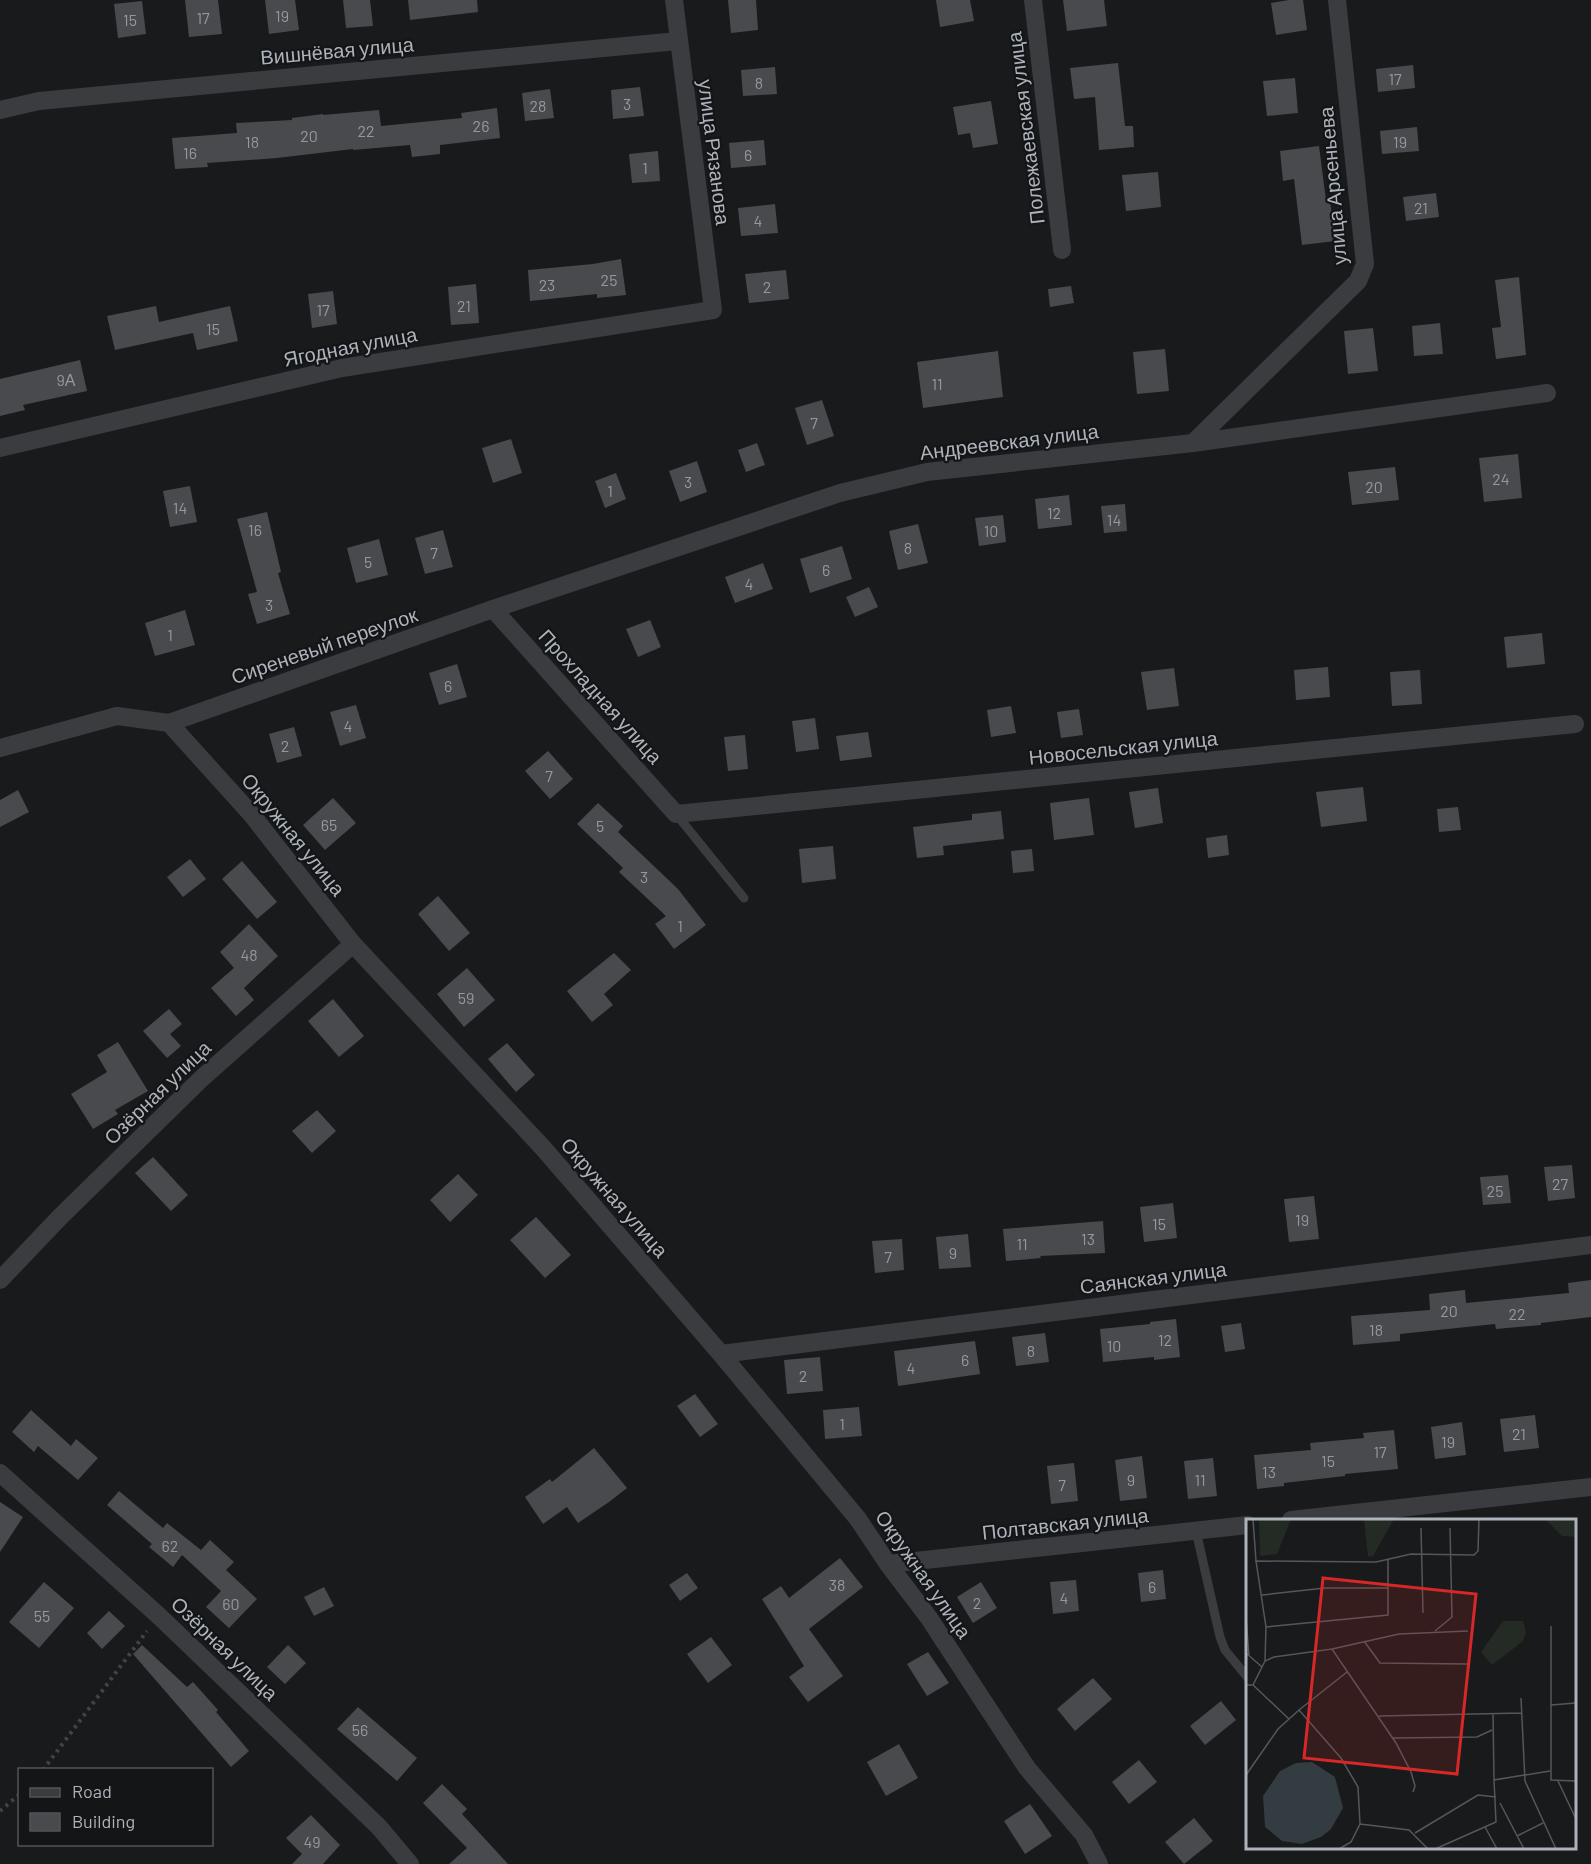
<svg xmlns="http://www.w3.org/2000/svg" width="1591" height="1864" font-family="Barlow,sans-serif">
<rect width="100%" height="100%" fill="#191a1c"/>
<!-- building -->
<g fill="#484a4e">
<path d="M185,0H218L222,34L189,37Z"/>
<path d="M265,0H295L299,30L269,34Z"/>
<path d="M343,0H370L373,26L346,28Z"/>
<path d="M408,0H477L478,12L410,20Z"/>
<path d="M728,0H756L758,30L731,33Z"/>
<path d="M936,0H970L974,21L940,27Z"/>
<path d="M1063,0H1104L1107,26L1067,31Z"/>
<path d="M1289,0H1303L1307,30L1276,35L1271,3Z"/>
<path d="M142,1L146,34L118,38L114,4Z"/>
<path d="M1118,63L1125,126H1133L1134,147L1099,150L1095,97L1074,99L1070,68Z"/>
<path d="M1413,65L1415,88L1378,92L1376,69Z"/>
<path d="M775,67L777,94L743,96L741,70Z"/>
<path d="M1295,78L1298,113L1267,116L1263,81Z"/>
<path d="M640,87L644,116L613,119L611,90Z"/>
<path d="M550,89L554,118L525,121L522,93Z"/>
<path d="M991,101L998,144L973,148L970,133L958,135L953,107Z"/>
<path d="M497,108L500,138L440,145V154L412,157L410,145L353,150V149L277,158L207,163L208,167L175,169L172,138L237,133L236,123L292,120V118L323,114V115L379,110L381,126L462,118L461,113Z"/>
<path d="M1417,127L1419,151L1382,154L1380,131Z"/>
<path d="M764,140L766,165L731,168L729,143Z"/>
<path d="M1319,146L1326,200H1330L1335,241L1302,245L1294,179L1283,181L1280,151Z"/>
<path d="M658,151L660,181L632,183L629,154Z"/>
<path d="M1158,172L1161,207L1126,211L1122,175Z"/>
<path d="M1436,193L1439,217L1406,221L1403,197Z"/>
<path d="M775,204L778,233L741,236L738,208Z"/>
<path d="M621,259L626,295L597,298V294L530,301L528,270L593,264Z"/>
<path d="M786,270L789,299L749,303L745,274Z"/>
<path d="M1519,277L1526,355L1496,359L1492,328L1501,327L1495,280Z"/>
<path d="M476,284L479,323L451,325L448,287Z"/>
<path d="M1071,286L1074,303L1050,307L1048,289Z"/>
<path d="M333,291L337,324L312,328L308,294Z"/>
<path d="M156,306L159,322L230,306L238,341L197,350L193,333L115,350L107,316Z"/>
<path d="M1440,323L1443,354L1414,356L1412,326Z"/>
<path d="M1373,328L1378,371L1348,374L1344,331Z"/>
<path d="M1165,349L1169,391L1137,394L1133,352Z"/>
<path d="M998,351L1003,397L923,408L917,362Z"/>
<path d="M80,360L87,391L23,405L25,410L0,416V379Z"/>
<path d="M822,400L834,436L807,445L795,408Z"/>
<path d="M511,439L522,473L493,483L482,448Z"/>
<path d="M757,443L765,465L746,472L738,450Z"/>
<path d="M1518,454L1522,498L1484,502L1479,458Z"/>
<path d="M697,461L707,492L680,502L669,471Z"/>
<path d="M1395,467L1399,500L1352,505L1348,472Z"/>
<path d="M616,473L626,499L605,508L595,481Z"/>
<path d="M190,486L197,522L170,527L163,491Z"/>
<path d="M1069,495L1072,525L1038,529L1035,499Z"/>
<path d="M1125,504L1127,531L1104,533L1101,506Z"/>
<path d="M267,512L281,572L278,573L290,614L257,624L248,594L257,592L237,519Z"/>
<path d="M1003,515L1006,542L979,546L975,518Z"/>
<path d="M918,524L928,563L898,570L889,531Z"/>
<path d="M443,530L453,567L425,574L415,538Z"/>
<path d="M379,539L388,575L356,583L347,548Z"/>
<path d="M842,546L852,579L810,593L800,559Z"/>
<path d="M763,563L773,589L735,603L725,577Z"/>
<path d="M869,587L878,607L855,617L846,597Z"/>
<path d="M185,610L195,645L155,656L145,623Z"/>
<path d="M650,620L661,647L638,657L626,629Z"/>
<path d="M1542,633L1545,664L1507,668L1504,637Z"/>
<path d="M457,664L467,697L439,705L429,673Z"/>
<path d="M1328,667L1330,697L1296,700L1294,670Z"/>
<path d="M1174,668L1179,706L1147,710L1141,672Z"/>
<path d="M1420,670L1422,704L1392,706L1390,672Z"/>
<path d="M356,705L366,738L340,746L330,712Z"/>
<path d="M1011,706L1016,733L991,737L987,710Z"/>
<path d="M1079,709L1083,735L1061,738L1057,712Z"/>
<path d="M815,718L819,749L796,752L792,721Z"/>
<path d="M294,727L302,756L277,763L269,734Z"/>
<path d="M868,732L872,757L840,761L836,736Z"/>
<path d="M745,735L748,769L728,771L724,737Z"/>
<path d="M548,751L573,779L550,799L525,771Z"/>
<path d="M1363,787L1367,821L1321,827L1316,792Z"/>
<path d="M1158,788L1163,823L1135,828L1129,792Z"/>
<path d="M18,790L29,812L0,827V800Z"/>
<path d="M333,798L356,823L325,850L303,825Z"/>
<path d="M1089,798L1094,835L1054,840L1050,803Z"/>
<path d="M598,803L623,826L618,832L678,889L706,925L674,949L655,924L666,916L619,872L623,868L577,824Z"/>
<path d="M1458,807L1461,830L1439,832L1437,809Z"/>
<path d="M1001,811L1004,839L943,846L944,855L917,858L913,827L972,820V814Z"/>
<path d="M1227,835L1229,855L1208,858L1206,838Z"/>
<path d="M833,846L836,879L802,883L799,849Z"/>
<path d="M1032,849L1034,871L1013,873L1011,851Z"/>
<path d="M190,859L206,879L183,897L167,877Z"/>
<path d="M242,861L277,902L257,919L222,879Z"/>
<path d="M438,896L470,933L449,951L418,914Z"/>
<path d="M249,924L278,956L244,988L254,1000L236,1016L211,988L234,968L220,952Z"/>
<path d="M614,953L631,970L604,994L613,1005L592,1022L567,991Z"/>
<path d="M467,968L495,1000L464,1027L437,994Z"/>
<path d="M333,999L364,1036L339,1057L308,1021Z"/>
<path d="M169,1009L182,1024L170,1034L181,1046L167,1058L143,1031Z"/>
<path d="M118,1042L148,1091L115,1110L118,1114L93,1129L71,1094L107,1072L97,1055Z"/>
<path d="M507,1043L535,1075L516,1092L488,1059Z"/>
<path d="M317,1110L336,1131L312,1153L292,1131Z"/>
<path d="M153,1157L188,1195L171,1211L135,1173Z"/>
<path d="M1572,1165L1575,1198L1548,1201L1544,1167Z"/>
<path d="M458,1174L478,1195L450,1222L430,1200Z"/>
<path d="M1508,1175L1511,1203L1483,1205L1480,1177Z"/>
<path d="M1314,1196L1319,1239L1289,1242L1284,1199Z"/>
<path d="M1173,1203L1177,1238L1144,1242L1140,1207Z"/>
<path d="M536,1217L571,1255L545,1278L510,1240Z"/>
<path d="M1103,1221L1105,1253L1040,1256L1041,1258L1006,1261L1003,1229Z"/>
<path d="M968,1234L971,1267L939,1269L936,1237Z"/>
<path d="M902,1239L904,1270L875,1273L872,1241Z"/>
<path d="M1591,1280V1317L1541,1323V1325L1496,1329L1495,1324L1400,1334V1341L1353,1345L1351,1316L1430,1310L1429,1294L1465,1290L1466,1303L1569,1293L1568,1283Z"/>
<path d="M1176,1319L1180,1357L1154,1360V1357L1103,1362L1100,1329L1150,1324V1322Z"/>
<path d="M1241,1323L1245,1349L1225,1352L1221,1326Z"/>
<path d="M1045,1333L1049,1362L1016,1366L1012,1337Z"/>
<path d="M975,1341L980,1374L898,1386L894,1351Z"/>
<path d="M820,1357L823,1391L787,1394L784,1360Z"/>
<path d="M695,1394L718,1424L700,1437L677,1406Z"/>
<path d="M859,1407L862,1436L825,1439L823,1410Z"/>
<path d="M31,1410L71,1446L76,1439L98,1458L78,1480L38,1446L34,1452L12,1432Z"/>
<path d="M1535,1415L1539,1448L1504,1452L1500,1419Z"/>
<path d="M1462,1422L1466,1455L1435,1459L1431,1427Z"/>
<path d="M1394,1430L1398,1469L1345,1474V1476L1284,1483V1486L1257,1489L1254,1455L1311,1450L1310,1443L1364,1438L1363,1433Z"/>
<path d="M594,1448L627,1488L609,1502L578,1523L567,1507L543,1524L525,1497L550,1479L552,1482Z"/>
<path d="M1142,1456L1147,1498L1120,1501L1115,1460Z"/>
<path d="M1213,1458L1217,1496L1188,1499L1184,1461Z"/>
<path d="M1074,1463L1078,1501L1051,1504L1047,1466Z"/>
<path d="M119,1491L163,1528L167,1523L201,1550L210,1540L234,1562L226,1570L257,1599L229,1628L206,1607L221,1591L182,1555L173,1567L149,1547L152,1544L107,1505Z"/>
<path d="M0,1502L23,1517L0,1552Z"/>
<path d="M840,1558L863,1587L809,1629L843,1676L808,1702L789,1677L804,1666L762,1599L781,1586L789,1598Z"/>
<path d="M1163,1570L1166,1599L1141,1602L1138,1573Z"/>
<path d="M687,1573L698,1588L680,1601L669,1585Z"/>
<path d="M1076,1580L1079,1611L1053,1614L1050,1582Z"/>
<path d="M44,1582L74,1608L39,1648L9,1622Z"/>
<path d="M981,1582L997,1608L973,1623L957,1597Z"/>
<path d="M324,1587L334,1606L314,1616L304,1597Z"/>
<path d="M109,1611L125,1626L102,1649L87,1633Z"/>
<path d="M711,1637L732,1665L708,1683L687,1654Z"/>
<path d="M142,1645L187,1687L193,1682L218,1710L216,1712L249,1751L231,1767L133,1654Z"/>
<path d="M288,1645L306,1663L285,1684L267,1667Z"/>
<path d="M928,1652L949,1683L927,1696L907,1664Z"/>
<path d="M1093,1678L1112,1699L1075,1731L1057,1709Z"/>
<path d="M1221,1701L1236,1720L1205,1745L1190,1726Z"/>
<path d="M358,1707L417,1758L397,1781L337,1729Z"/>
<path d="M899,1744L918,1778L886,1796L867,1762Z"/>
<path d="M1139,1760L1157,1782L1129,1804L1112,1782Z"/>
<path d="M442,1784L467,1809L462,1814L508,1864H449L467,1848L423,1803Z"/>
<path d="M1030,1804L1052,1836L1025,1854L1004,1821Z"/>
<path d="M311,1815L340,1845L323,1864H292L302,1854L286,1838Z"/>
<path d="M1194,1818L1213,1841L1184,1864L1165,1842Z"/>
</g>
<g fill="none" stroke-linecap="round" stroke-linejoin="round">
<!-- path -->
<g stroke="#414347" stroke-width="4" stroke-dasharray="3 4.5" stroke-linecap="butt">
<path d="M43,1770L147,1631"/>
<path d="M0,1811L20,1794"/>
</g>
<!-- service -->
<g stroke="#3b3c40" stroke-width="9">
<path d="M676,814L744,898"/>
<path d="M1196,1531L1220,1637L1225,1650L1248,1678"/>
</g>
<!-- minor -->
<g stroke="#3b3c40" stroke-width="18">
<path d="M1033,0L1062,250"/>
<path d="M0,110L39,101L678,41"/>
<path d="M1193,443L1358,281L1365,264L1337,0"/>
<path d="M0,448L342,368L713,310L674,0"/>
<path d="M493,609L676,814L1575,724"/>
<path d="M169,723L493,609L840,493L927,472L1193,443L1547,393"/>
<path d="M0,748L117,716L169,723L252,815L353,944L544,1149L721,1354L858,1519L888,1564L929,1618L1027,1768L1084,1835L1099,1864"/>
<path d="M0,1280L60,1217L201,1079L353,944"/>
<path d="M721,1354L1591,1245"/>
<path d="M0,1473L159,1616L379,1827L410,1864"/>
<path d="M1291,1520L1591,1487"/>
<path d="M888,1564L1248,1525"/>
</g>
</g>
<g text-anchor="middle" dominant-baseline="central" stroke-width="4.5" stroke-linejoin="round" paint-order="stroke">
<!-- number labels -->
<g font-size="16" fill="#94999f">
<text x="282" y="15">19</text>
<text x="203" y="17">17</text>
<text x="130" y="19">15</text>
<text x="1395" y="78">17</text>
<text x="759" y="82">8</text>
<text x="627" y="103">3</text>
<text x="538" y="105">28</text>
<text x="481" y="125">26</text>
<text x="366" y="130">22</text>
<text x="309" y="135">20</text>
<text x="252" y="141">18</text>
<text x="1400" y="141">19</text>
<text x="190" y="152">16</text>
<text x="748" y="154">6</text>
<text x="645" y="167">1</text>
<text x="1421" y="207">21</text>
<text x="758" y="220">4</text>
<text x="609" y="279">25</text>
<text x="547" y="284">23</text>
<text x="767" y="286">2</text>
<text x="464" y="305">21</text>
<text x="323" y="309">17</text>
<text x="213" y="328">15</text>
<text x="66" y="379">9А</text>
<text x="937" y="383">11</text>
<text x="814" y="422">7</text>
<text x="1501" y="478">24</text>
<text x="688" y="481">3</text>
<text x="1374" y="486">20</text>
<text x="610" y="490">1</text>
<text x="180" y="507">14</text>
<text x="1054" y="512">12</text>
<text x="1114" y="519">14</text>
<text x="255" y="529">16</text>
<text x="991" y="530">10</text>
<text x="908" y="547">8</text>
<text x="434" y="552">7</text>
<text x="368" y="561">5</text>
<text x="826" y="569">6</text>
<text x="749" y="583">4</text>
<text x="269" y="604">3</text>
<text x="170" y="634">1</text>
<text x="448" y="685">6</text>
<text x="348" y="725">4</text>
<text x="285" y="745">2</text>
<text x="549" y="775">7</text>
<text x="329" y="824">65</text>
<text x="600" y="825">5</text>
<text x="644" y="876">3</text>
<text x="680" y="925">1</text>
<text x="249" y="954">48</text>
<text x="466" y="997">59</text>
<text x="1560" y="1183">27</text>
<text x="1495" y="1190">25</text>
<text x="1302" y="1219">19</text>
<text x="1159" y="1223">15</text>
<text x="1088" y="1238">13</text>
<text x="1022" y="1243">11</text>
<text x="953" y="1252">9</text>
<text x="888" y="1256">7</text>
<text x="1449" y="1310">20</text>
<text x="1517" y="1313">22</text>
<text x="1376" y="1329">18</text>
<text x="1165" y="1339">12</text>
<text x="1114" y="1345">10</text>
<text x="1031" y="1350">8</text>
<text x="965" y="1359">6</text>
<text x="911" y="1367">4</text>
<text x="803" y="1375">2</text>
<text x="842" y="1423">1</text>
<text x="1519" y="1433">21</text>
<text x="1448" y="1441">19</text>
<text x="1380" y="1451">17</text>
<text x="1328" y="1460">15</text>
<text x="1269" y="1471">13</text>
<text x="1131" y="1479">9</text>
<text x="1200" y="1479">11</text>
<text x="1062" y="1484">7</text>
<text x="170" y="1545">62</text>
<text x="837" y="1584">38</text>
<text x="1152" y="1586">6</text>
<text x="1064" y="1597">4</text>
<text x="977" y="1602">2</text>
<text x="231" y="1603">60</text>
<text x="42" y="1615">55</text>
<text x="360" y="1729">56</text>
<text x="312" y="1841">49</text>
</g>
<!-- street labels -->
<g font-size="20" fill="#adb3ba" stroke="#141517">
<text transform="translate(337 50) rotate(-5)">Вишнёвая улица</text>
<text transform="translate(1025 128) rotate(-97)">Полежаевская улица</text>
<text transform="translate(715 152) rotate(83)">улица Рязанова</text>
<text transform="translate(1332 186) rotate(-95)">улица Арсеньева</text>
<text transform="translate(350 346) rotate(-11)">Ягодная улица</text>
<text transform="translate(1009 441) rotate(-7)">Андреевская улица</text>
<text transform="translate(324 645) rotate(-19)">Сиреневый переулок</text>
<text transform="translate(601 696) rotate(48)">Прохладная улица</text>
<text transform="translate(1123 747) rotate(-6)">Новосельская улица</text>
<text transform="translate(294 834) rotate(51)">Окружная улица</text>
<text transform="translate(157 1092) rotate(-44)">Озёрная улица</text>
<text transform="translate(615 1197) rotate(49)">Окружная улица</text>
<text transform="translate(1153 1277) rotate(-7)">Саянская улица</text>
<text transform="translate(1065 1523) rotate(-6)">Полтавская улица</text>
<text transform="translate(924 1574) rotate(55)">Окружная улица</text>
<text transform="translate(225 1648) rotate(44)">Озёрная улица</text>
</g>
</g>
<!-- overview -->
<g transform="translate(1246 1519)">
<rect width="330" height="330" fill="#191a1c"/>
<path d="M45,0L31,35L14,37L13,1ZM118,0H148L127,37L122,38ZM299,0H330V18L316,17ZM257,102H277L280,113L277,122L246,146L235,133Z" fill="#232b24"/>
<path d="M66,243L89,258L97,289L85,310L75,318L56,325L36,322L19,308L17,277L34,252L50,244Z" fill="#323c41"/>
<path fill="none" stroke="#54575b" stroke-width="1.5" d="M7,0L10,42M175,9L177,94M16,76L79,69H142M0,98L3,137M305,107V261L330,262M20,108L142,96V40M189,112L206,98L204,9M118,122L134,144L221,145M86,130L153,115L222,112M0,134L16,148M19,142L20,108L10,42L130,43L165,35L228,36L232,32L233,0M0,166H7L19,142L28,138L86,130L150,224L165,253L169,267L167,273M7,166L43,200M275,179L279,262L310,330M305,186L330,184M53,191L101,153M247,194L248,261M133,197L275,194M147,219L231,218L246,211M0,256L32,210L53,191L95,239L112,268L114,305L105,323L93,330M312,262L330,300M254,284L278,330M114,305L163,311L182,330M239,308L251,330M169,314L232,276L250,278M271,317L297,304M189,330L250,303L248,261L304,252"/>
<path fill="#d62828" fill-opacity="0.15" stroke="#d62828" stroke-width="3" d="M77,59L230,75L211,255L58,239Z"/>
<rect width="330" height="330" fill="none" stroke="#adb3ba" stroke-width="3"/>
</g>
<!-- legend -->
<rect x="18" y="1768" width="195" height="78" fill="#141517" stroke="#515458" stroke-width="1.5"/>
<rect x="30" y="1788" width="30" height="9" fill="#3b3c40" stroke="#515458" stroke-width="1.5"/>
<text x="72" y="1798" font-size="18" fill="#adb3ba">Road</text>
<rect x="30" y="1813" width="30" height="18" fill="#484a4e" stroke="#515458" stroke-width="1.5"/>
<text x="72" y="1828" font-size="18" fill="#adb3ba">Building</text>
</svg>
